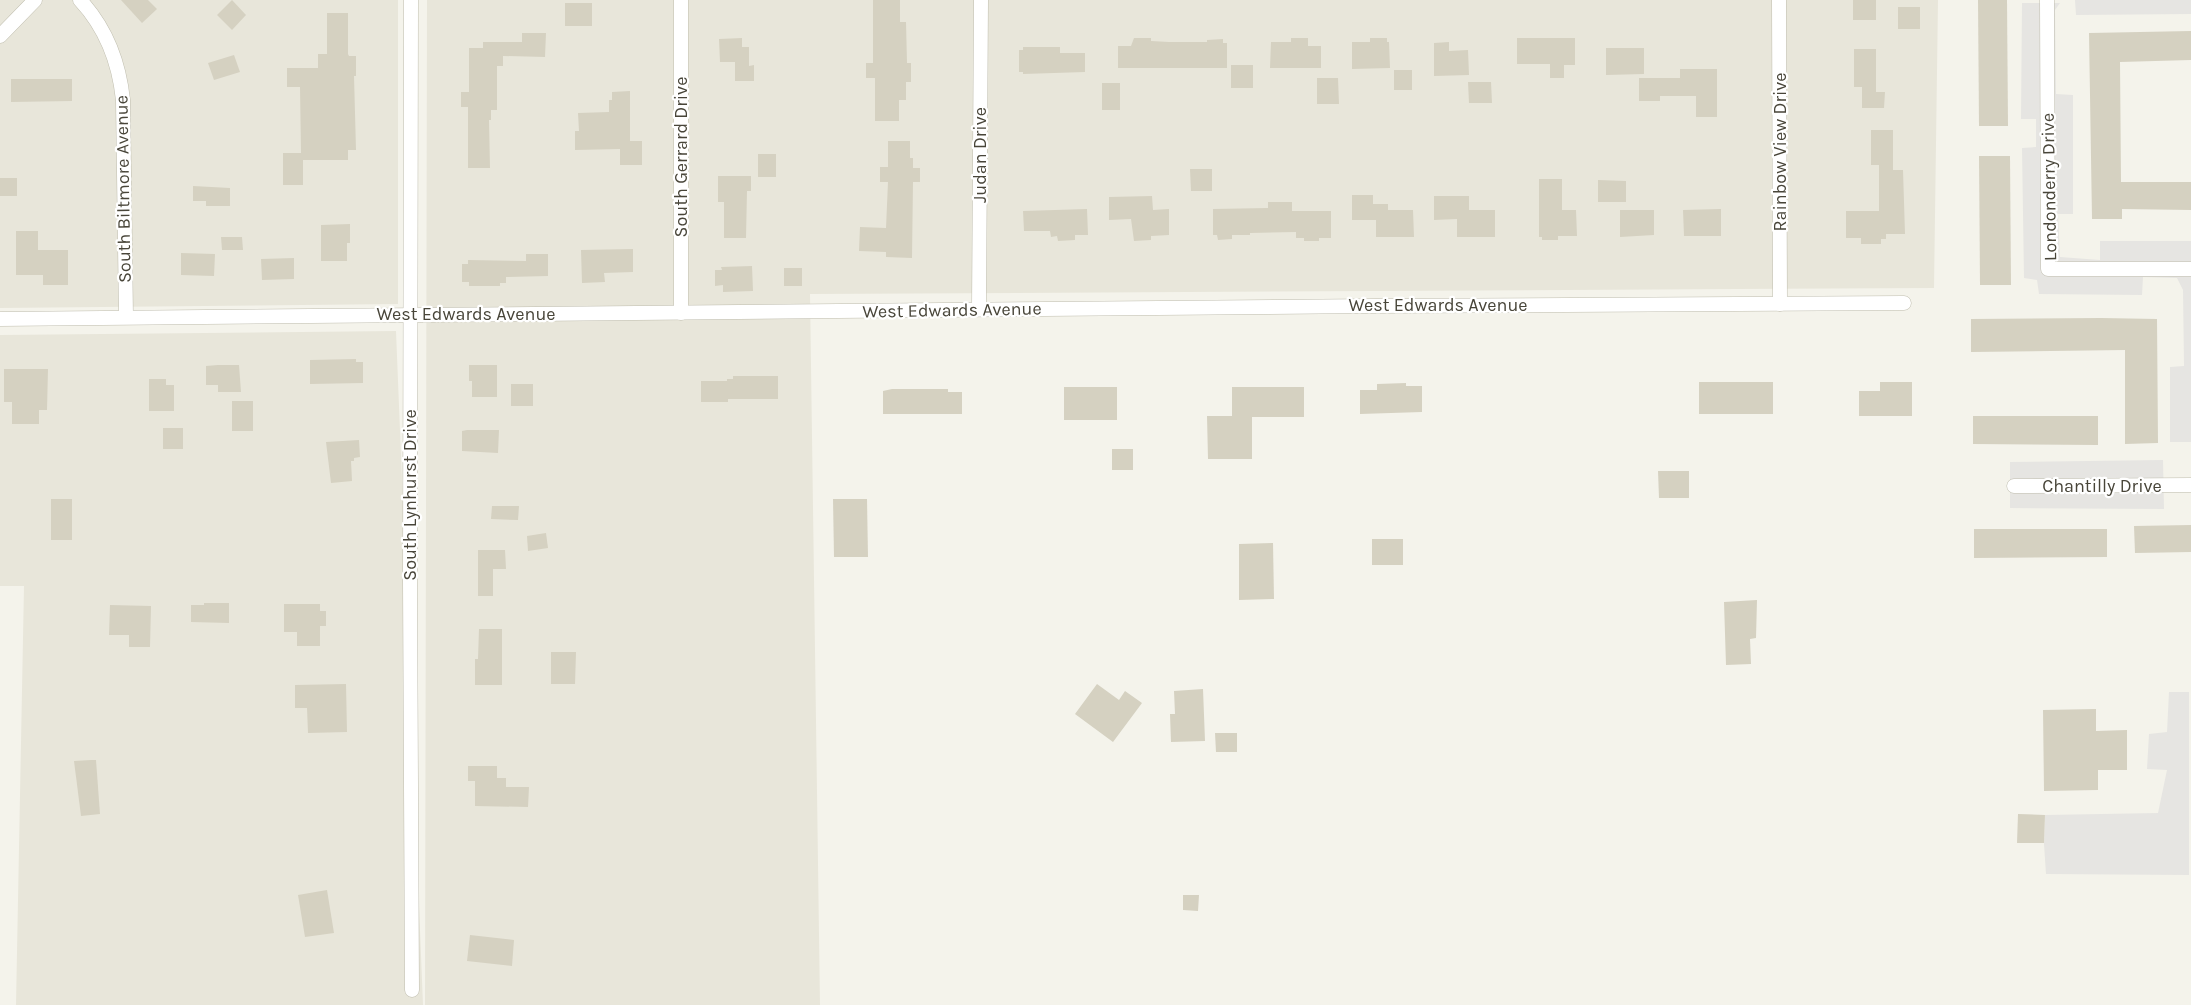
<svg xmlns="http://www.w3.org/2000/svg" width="2191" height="1005" font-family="Karla,sans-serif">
<rect width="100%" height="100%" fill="#f4f3eb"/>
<!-- residential -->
<g fill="#e8e6da">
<path d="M0,0H398V304L0,308Z"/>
<path d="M427,0H1938L1934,288L810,294L820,1005H425Z"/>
<path d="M396,331L423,1005H16L24,586H0V335Z"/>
</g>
<!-- parking -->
<g fill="#e6e5e2">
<path d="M2075,0H2191V14L2076,15Z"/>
<path d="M2022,3H2060L2055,10L2056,94L2073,95V214H2058L2060,257L2100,260V241H2191V442H2170V367L2184,366L2183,290L2177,278L2143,277L2142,295L2039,294L2037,280L2024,278L2022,148L2036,147V119H2021Z"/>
<path d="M2163,460L2164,509L2010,508V462Z"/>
<path d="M2169,692H2189V875L2046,874L2044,844L2045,815L2158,813L2167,770L2147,769L2149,734L2167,732Z"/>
</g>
<!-- building -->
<g fill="#d5d1c1">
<path d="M121,0H148L157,9L142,23Z"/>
<path d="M232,0L246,15L232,30L217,15Z"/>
<path d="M873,0H900V22H906L907,63H911V82H906V100H899V121H875V78H866V63H873Z"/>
<rect x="1853" y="0" width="23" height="20"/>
<path d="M1978,0H2007L2008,126H1979Z"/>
<rect x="565" y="3" width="27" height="23"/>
<rect x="1898" y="7" width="22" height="22"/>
<path d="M327,13H348V54L349,56H356V76H354L356,150H348V160H303V185H283V153H301L300,87H287V68H318V54H327Z"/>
<path d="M2191,31V60L2120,62L2121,182H2191V210L2122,209V219H2092L2089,33Z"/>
<path d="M522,33H546L545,57L503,56V66H497V110H491V120H489L490,168H468V107H461V92H469V48H483V42H522Z"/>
<path d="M742,38V47H749V66L754,65V81H735V62H720L719,39Z"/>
<path d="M1134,38H1151V41L1169,42H1207V40L1223,39V43H1227V68H1118V46H1131Z"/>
<path d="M1291,38H1308V46H1321V68H1270L1271,42H1291Z"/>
<path d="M1370,38H1387V42H1389L1390,68L1352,69V42H1370Z"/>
<path d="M1517,38H1575V65H1564V78H1550V64H1517Z"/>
<path d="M1449,42V51L1468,50L1469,75L1434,76V43Z"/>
<path d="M1023,47H1060V53H1085V72L1023,74V72H1019V50H1023Z"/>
<path d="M1606,48H1644V74L1606,75Z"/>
<path d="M1854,49H1876V92H1885L1884,108H1862V87H1854Z"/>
<path d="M234,55L240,72L214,80L208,63Z"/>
<rect x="1231" y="65" width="22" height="23"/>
<path d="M1680,69H1717V117H1696V96H1660V101H1639V78H1680Z"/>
<rect x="1394" y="70" width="18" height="20"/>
<path d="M1317,78H1338L1339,104H1317Z"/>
<path d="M11,79H72V101L11,102Z"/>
<path d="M1468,82H1491L1492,103H1469Z"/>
<rect x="1102" y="83" width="18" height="27"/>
<path d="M630,91V141H642V165H620V149L575,150V131H579L578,113L609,112V100H612V92Z"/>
<path d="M1871,130H1893V170H1903L1905,234H1886V239H1881V244H1861V238H1846V211H1879V165H1871Z"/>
<path d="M888,141H910V158H913V168H920V182H913L912,258L886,257V252L859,251L860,227L886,228L888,182H880V167H888Z"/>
<rect x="758" y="154" width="18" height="23"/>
<path d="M1979,156H2010L2011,285H1980Z"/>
<path d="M1190,169H1212V191H1191Z"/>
<path d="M718,176H751V191H747L746,238H724V202H718Z"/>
<rect x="0" y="178" width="17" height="18"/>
<path d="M1539,179H1562V210H1576L1577,236H1558V240H1542V237H1539Z"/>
<path d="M1598,180L1626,181V202H1598Z"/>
<path d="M193,186L230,188V206H206V201H193Z"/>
<path d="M1352,195H1373V204H1388V210H1413L1414,237H1376V220H1352Z"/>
<path d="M1152,196L1153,210L1169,209V235L1151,236V240L1134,241L1131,219L1109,220V197Z"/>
<path d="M1434,196H1469V210H1495V237H1457V219L1434,220Z"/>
<path d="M1268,202H1292V211H1331V238H1319V241H1304V238H1296V232L1250,233V235H1232V239L1218,240L1217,235H1213V209L1268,208Z"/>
<path d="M1087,209L1088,235H1075V240L1058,241L1057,236L1051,237L1050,231H1024L1023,211Z"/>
<path d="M1721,209V236H1684L1683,210Z"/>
<path d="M1620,210H1654V235L1620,237Z"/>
<path d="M350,224V243H347V261H321V225Z"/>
<path d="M16,231H38V250H68V285H43V275H16Z"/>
<path d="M221,237H242L243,250H222Z"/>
<path d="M633,249V272L604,273L605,282L582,283L581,250Z"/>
<path d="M181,253L215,254L214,276L181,275Z"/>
<path d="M526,254H548V276L506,277V283H500V286H469V282H462V264H468V260L526,261Z"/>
<path d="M294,258V279L262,280L261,259Z"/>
<path d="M752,266L753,291L723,292V285L715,286V270H722L721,267Z"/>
<rect x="784" y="268" width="18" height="18"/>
<path d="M2101,318L2157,319L2158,443L2125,444V350L1971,352V319Z"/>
<path d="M356,359V362H363V383L310,384V360Z"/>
<path d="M218,365H239L241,392H218V385H206V366Z"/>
<path d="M469,365H497V397H472V381H469Z"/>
<path d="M4,369H48L47,410H39V424H12V402H4Z"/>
<path d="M733,376H778V399H728V402H701V381H727V379H733Z"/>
<path d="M149,379H166V385H174V411H149Z"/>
<rect x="1699" y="382" width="74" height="32"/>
<path d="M1880,382H1912V416H1859V391H1880Z"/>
<path d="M1406,383V386H1422V412L1360,414V390H1377V384Z"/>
<rect x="511" y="384" width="22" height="22"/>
<rect x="1064" y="387" width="53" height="33"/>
<path d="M1232,387H1304V417H1252V459H1208L1207,416H1232Z"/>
<path d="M892,389H948V392H962V414H883V391Z"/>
<rect x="232" y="401" width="21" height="30"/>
<path d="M1973,416H2098V445L1973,444Z"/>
<rect x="163" y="428" width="20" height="21"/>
<path d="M467,430H499L498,453L462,451V431Z"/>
<path d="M359,440L360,457L354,458V461H351L352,481L331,483L326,442Z"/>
<rect x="1112" y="449" width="21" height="21"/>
<path d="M1658,471H1689V498H1659Z"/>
<rect x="51" y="499" width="21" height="41"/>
<path d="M833,499H867L868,557H834Z"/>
<path d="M492,506H519L518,520L491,519Z"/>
<path d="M2191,525V552L2135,553L2134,526Z"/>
<path d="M1974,529H2107V557L1974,558Z"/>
<path d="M546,533L548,548L528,551L527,536Z"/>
<rect x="1372" y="539" width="31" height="26"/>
<path d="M1273,543L1274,599L1239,600V544Z"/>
<path d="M478,550H505L506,569H493V596H478Z"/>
<path d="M1757,600L1756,638L1750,639L1751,664L1726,665L1724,602Z"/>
<path d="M204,603H229V623L191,622V605H204Z"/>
<path d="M284,604H320V611H326V626H320V646H297V632H284Z"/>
<path d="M110,605L151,606L150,647H129V635H109Z"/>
<path d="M479,629H502V685H475V659H478Z"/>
<path d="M551,652H576L575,684H551Z"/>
<path d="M346,684L347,732L308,733L307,708H295V685Z"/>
<path d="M1097,684L1119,700L1125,691L1142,703L1113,742L1075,714Z"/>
<path d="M1203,689L1205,741L1171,742L1170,714H1175L1174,691Z"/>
<path d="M2096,709V731L2127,730V770H2098V790L2044,791L2043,710Z"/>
<path d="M1215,733H1237V752H1216Z"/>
<path d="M91,760H96L100,814L81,816L74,761Z"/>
<path d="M468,766H497V778H506V787H529L528,807L475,806V781H468Z"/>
<path d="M2018,814L2045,815L2044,843H2017Z"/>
<path d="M327,890L334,933L305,937L298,895Z"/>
<path d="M1183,895H1199L1198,911L1183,910Z"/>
<path d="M470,935L514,940L512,966L467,961Z"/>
</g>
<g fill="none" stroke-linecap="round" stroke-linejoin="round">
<!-- minor casing -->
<g stroke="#bfbdae" stroke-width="15">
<g id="minor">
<path d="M80,0C106,28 119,62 123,100L126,317"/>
<path d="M411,0L410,581L412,990"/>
<path d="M681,0V313"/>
<path d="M1779,0L1780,304"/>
<path d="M2047,0L2048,269H2191"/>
<path d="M0,36L35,0"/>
<path d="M979,309L981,0"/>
<path d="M0,319L1372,306L1904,303"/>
<path d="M2014,486L2191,485"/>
</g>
</g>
<!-- minor -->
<use href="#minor" stroke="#fff" stroke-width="14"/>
</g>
<g text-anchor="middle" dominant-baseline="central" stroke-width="4.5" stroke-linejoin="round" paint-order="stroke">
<!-- street labels -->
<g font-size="18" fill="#484539" stroke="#fff">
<text transform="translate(1780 152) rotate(-90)">Rainbow View Drive</text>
<text transform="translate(980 155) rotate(-90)">Judan Drive</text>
<text transform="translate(681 157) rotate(-90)">South Gerrard Drive</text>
<text transform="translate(2049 187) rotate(-91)">Londonderry Drive</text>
<text transform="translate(123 189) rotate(-91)">South Biltmore Avenue</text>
<text x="1438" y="305">West Edwards Avenue</text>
<text transform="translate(952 310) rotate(-1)">West Edwards Avenue</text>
<text x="466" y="314">West Edwards Avenue</text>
<text x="2102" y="486">Chantilly Drive</text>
<text transform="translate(410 495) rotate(-90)">South Lynhurst Drive</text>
</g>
</g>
</svg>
